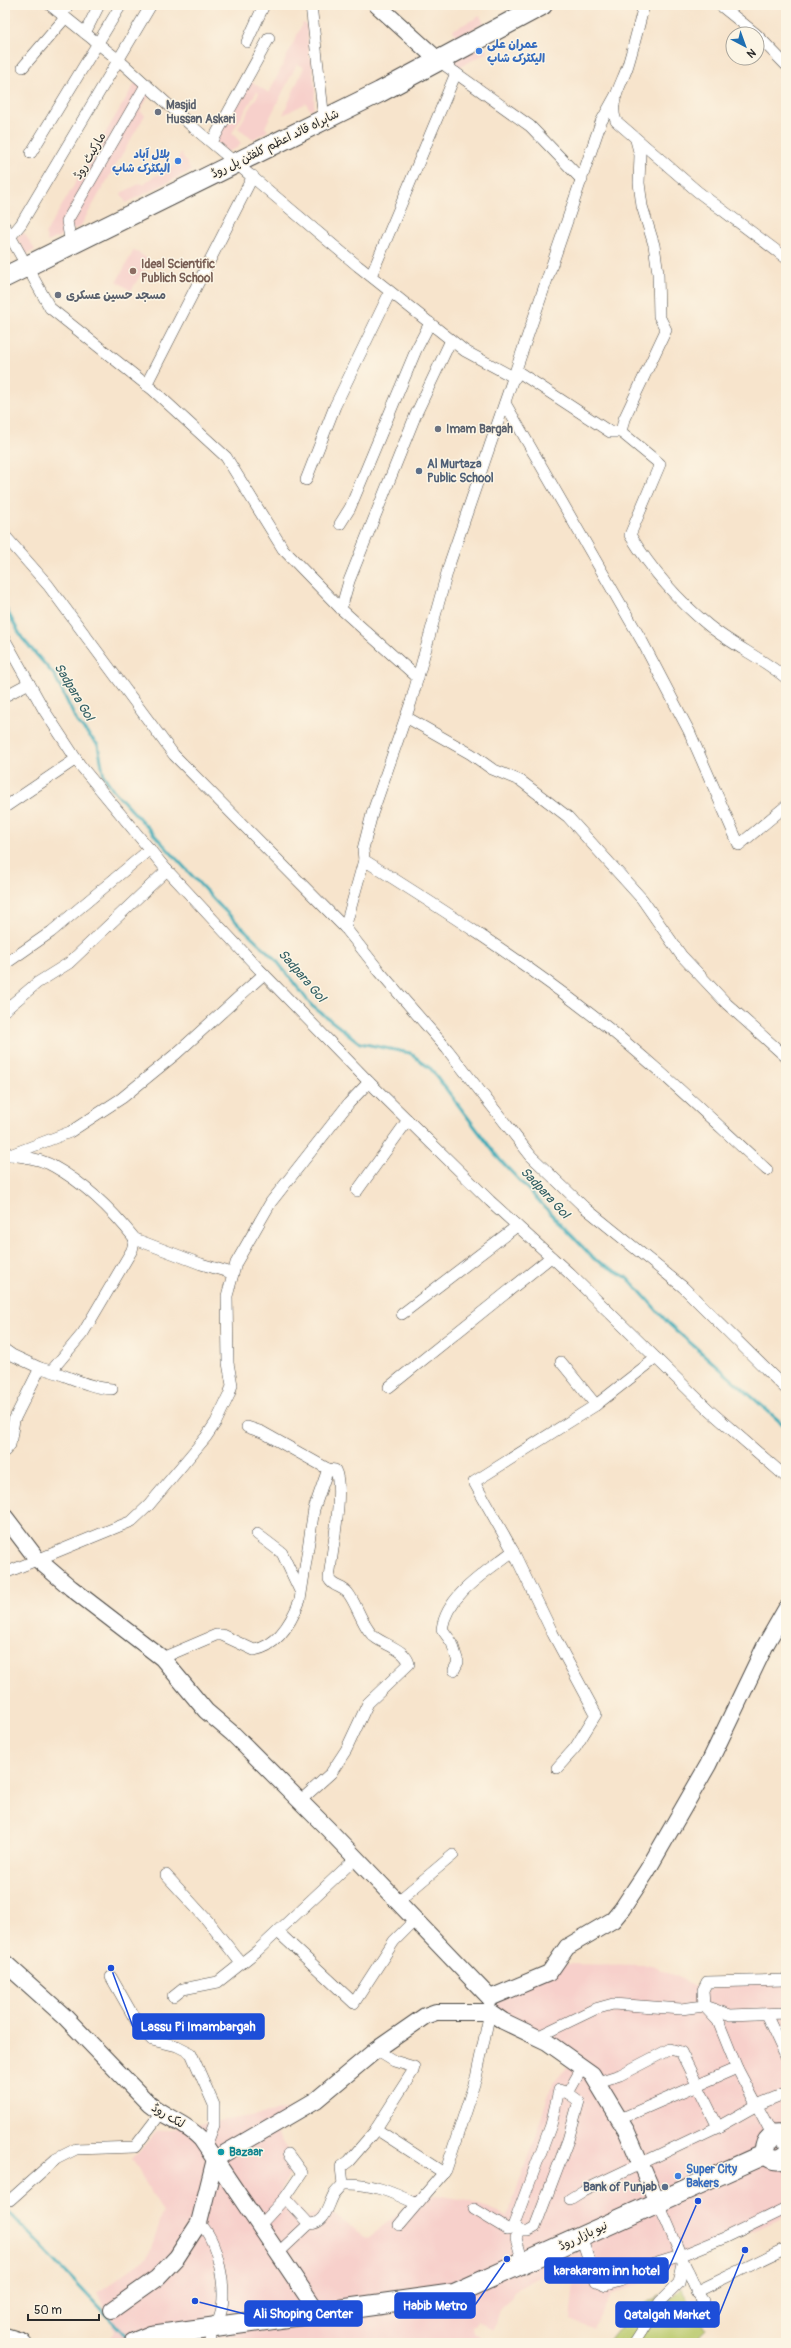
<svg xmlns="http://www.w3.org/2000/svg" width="791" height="2348" font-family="Pangolin,'Playpen Sans Arabic',sans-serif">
<rect width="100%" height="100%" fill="#fcf5e5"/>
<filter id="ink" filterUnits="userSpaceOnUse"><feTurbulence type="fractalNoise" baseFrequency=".025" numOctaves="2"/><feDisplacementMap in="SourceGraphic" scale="8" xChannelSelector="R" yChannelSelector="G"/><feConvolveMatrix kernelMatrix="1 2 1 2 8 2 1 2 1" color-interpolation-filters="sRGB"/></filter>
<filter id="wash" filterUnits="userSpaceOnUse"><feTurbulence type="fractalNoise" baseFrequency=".012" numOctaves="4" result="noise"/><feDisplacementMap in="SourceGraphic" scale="16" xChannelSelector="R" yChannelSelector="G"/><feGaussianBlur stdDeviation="0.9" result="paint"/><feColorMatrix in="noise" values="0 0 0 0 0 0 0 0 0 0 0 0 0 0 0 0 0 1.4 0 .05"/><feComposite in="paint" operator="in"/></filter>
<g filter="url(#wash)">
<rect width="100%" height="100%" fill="#f7e4cc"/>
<!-- built -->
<g fill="#f7d0cb">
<path d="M480,16L484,23L457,38L453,30Z"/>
<path d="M303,23L307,25L309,57L312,59L315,89L314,107L311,111L306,103L283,115L304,67L297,64L265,127L268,131L253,139L238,128L259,93L257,91L232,133L241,143L237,148L227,152L215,141L247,79L269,93Z"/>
<path d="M483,43L488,52L458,68L453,59Z"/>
<path d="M137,80L143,87L65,234L48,242L45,234Z"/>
<path d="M145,90L150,94L140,111L145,115L80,227L71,230V219Z"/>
<path d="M181,153L191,171L126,203L121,193L141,183L144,185L148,180L173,167Z"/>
<path d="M24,233L35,250L26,254L16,237Z"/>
<path d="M134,250L149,260L131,291L117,281Z"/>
<path d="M550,1964L653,1965L704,1990L786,1977V2216L611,2296L593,2329L570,2320L574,2281L571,2260L515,2290L512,2299L499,2309L493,2330L478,2320L472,2327L473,2333L490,2343H106L115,2331L97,2293L148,2257L163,2213L132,2159L157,2131L317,2105L277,2132L296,2165L280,2190L307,2216L327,2210L368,2238L394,2217L416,2191L469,2201L508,2216L553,2082L577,2058L484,2003Z"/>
</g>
<!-- green -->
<g fill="#b9c96c" stroke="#727a4c">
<path d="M681,2288L706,2329L699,2336L705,2343H636L664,2305Z"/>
<path d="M660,2296C647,2310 642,2328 630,2343H608C622,2324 638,2306 660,2296Z"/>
</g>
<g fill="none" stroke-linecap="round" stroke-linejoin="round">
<!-- stream -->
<g stroke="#3aaab7" stroke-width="3">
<path d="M5,607L22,638L55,676L77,722L98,745L104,776L114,791L219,905L276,960L312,1006L360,1043L410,1053L431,1069L500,1160L594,1259L628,1278L669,1324L786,1427"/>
<path d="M5,2208L127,2337"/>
</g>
</g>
</g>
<g filter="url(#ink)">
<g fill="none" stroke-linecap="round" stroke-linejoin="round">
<!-- street casing -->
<g stroke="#4a4743" stroke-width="12">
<g id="street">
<path d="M50,5L121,62L194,128L358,266L465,351L515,378"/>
<path d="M311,5L324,120"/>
<path d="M644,5C639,25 634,45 628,65C623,82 608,102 616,121L697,191L786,258"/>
<path d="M720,5L756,34"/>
<path d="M62,15L68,5"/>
<path d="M85,33L99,5"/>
<path d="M757,35L786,65"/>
<path d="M247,42L264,5"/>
<path d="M439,61L530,126L582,180"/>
<path d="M23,67L65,18"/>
<path d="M616,95L601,122L450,562L411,702L372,814L363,849L364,860C442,909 520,959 593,1016C654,1063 710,1118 767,1170"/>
<path d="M636,140L640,155L639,183L642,206L654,245L658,273L659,316L666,330L624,419L621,432L660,464L630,535C651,569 676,599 708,625C732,645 762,658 786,678"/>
<path d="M212,142L269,38"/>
<path d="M31,153L121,5"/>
<path d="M5,227L50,308L153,390L226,457L283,549L341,609L418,678"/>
<path d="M11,236L21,224L151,5"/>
<path d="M71,244L67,221L146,85"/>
<path d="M371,276L456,73"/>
<path d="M517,371L610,432H621"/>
<path d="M146,385L253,176"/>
<path d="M505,403L643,643L689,731L739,845L786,806"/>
<path d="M306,480L335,406L390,292"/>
<path d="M340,524L350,508L416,350L430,323"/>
<path d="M5,536L48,585L174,755L347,930L380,972L447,1049L531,1156L584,1207L683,1287L786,1389"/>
<path d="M341,609L349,581L416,414L451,340"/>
<path d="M5,640L44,710L80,765L165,868L259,969L369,1082L490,1201L569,1273L709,1410L786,1477"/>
<path d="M5,696L29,683"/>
<path d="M406,717L471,754L492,769L521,781L568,817L642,899L681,955L727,1004L786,1057"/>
<path d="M5,807L76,759"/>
<path d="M345,928L364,860"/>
<path d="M5,964L51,932L150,849"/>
<path d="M5,1010L37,983L69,963L167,870"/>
<path d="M5,1151L10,1155L70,1132L122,1098L177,1053L264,974"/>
<path d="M11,1155C25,1157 41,1159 53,1166C84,1183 113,1211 135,1239"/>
<path d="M357,1191L408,1120"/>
<path d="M402,1314L517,1226"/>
<path d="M5,1350L12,1355L40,1368"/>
<path d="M561,1362L596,1405L656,1358"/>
<path d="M52,1370L83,1333L132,1250L135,1239L201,1264L232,1273"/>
<path d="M389,1387L551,1257"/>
<path d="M247,1427L262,1432L328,1469"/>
<path d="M5,1451L10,1445L14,1420L40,1368C64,1373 87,1388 112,1389"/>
<path d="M257,1534L282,1553L300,1591"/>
<path d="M5,1573L132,1521L149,1505L206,1437L216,1422L229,1395L232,1385L228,1363L227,1296L236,1263L271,1202L349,1103L369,1082"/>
<path d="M162,1658L216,1635H222L254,1650C278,1646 292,1621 300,1600L314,1509L328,1469L335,1470C345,1488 331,1556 329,1579C333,1587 342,1586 348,1593C357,1604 364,1631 376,1638C386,1645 406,1650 409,1664L368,1703L346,1750L331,1773L300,1801"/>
<path d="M454,1670L458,1662L452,1643L442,1629C447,1594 488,1571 513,1551"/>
<path d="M557,1768L575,1748L596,1714L553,1634L513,1551L474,1482L596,1405"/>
<path d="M166,1875L207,1920L241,1963"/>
<path d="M397,1902L453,1855"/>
<path d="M278,1932L354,2003L394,1941L414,1921"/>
<path d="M111,1977L140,2028L152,2040L177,2046L191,2053L214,2105V2125L206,2146"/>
<path d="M173,1997L183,1989L218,1982L257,1951L356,1858"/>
<path d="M766,2014L786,2057"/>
<path d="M537,2037L595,2009L613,2004L681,2009L704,2006L730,2015L786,2013"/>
<path d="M598,2082L620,2075L670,2049L681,2052L718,2127"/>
<path d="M620,2119L737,2068"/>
<path d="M376,2129L444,2173"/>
<path d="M773,2136L737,2068L718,2021L704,2006L703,1990L707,1982L786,1980"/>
<path d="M343,2184L341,2167L349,2161L374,2132L413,2071L414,2067L394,2061L376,2050"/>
<path d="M285,2198L302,2173L288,2154"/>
<path d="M570,2199L583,2191L718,2127L757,2105L786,2093"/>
<path d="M10,2200L56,2159L76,2149L135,2147L161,2113"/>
<path d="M657,2202C670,2224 677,2251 689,2273C694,2283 696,2292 703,2301"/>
<path d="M474,2209L507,2229L512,2228L514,2224"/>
<path d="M199,2223C218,2239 228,2292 220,2315C219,2320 213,2323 211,2327C210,2332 211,2338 211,2343"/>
<path d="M309,2224C325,2224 327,2208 333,2196C335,2192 340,2188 343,2184C371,2183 392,2192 417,2204"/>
<path d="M399,2225L446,2170L476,2078L490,2012"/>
<path d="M259,2226L285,2198L309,2224L278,2253"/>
<path d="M519,2231L514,2224L551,2125L559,2090L568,2093"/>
<path d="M581,2237L596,2281L606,2285L620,2281L651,2265L680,2256L724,2238L786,2208"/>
<path d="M523,2263L516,2238L519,2231H528L535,2227L568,2140L579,2101L568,2093L583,2066"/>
<path d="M696,2292L782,2250"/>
<path d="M634,2343L660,2302L679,2283L683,2264"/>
</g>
</g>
<!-- secondary casing -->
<g stroke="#4a4743" stroke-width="18">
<g id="secondary">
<path d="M377,5L439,61"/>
<path d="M5,1517L37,1559L71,1588L162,1658L206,1711L233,1734L328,1829L490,1998"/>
<path d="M5,1963L65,2017L149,2104C166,2118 186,2123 201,2139L317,2311"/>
<path d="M490,1998L549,1973L567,1947L613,1920L622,1909L647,1871L708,1765L766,1644L786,1609"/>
<path d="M112,2310L157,2278L177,2257L199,2223L215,2159L316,2100L376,2050L425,2016L436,2012H490L503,2021L547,2042L592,2074L627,2132L657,2202"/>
</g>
</g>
<!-- highway casing -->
<g stroke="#4a4743" stroke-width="22">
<g id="highway">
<path d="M5,277L380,92L542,5"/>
<path d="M786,2139C774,2129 764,2141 765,2154C772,2160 778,2162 786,2156"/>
<path d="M5,2338L21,2343"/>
<path d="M134,2343L151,2336L454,2294L765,2154"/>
</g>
</g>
<!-- street -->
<use href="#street" stroke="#fff" stroke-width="11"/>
<!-- secondary -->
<use href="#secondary" stroke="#fff" stroke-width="16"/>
<!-- highway -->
<use href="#highway" stroke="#fff" stroke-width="20"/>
</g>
</g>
<!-- markers -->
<g fill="#3f7fe0" stroke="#fcf5e5" stroke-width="1.5">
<circle cx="479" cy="51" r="4"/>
<circle cx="178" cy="161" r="4"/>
<circle cx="678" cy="2176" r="4"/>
</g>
<g fill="#6b7280" stroke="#fcf5e5" stroke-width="1.5">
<circle cx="158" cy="112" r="4"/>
<circle cx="58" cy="295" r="4"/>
<circle cx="438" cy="429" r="4"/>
</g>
<circle fill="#8d6e63" stroke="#fcf5e5" stroke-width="1.5" cx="133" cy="271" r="4"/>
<g fill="#5c6f8a" stroke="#fcf5e5" stroke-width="1.5">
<circle cx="419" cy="471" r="4"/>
<circle cx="665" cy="2187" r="4"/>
</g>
<circle fill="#0f9aa8" stroke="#fcf5e5" stroke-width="1.5" cx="221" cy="2152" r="4"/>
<g text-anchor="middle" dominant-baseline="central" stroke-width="3" stroke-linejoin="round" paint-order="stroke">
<!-- shop labels -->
<g font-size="12" font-weight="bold" fill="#366cbe" stroke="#fcf5e5" text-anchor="start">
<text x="487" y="44">عمران علی<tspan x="487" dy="14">الیکٹرک شاپ</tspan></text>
<text x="170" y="154" text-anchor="end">ہلال آباد<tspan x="170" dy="14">الیکٹرک شاپ</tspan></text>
<text x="686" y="2169">Super City<tspan x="686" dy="14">Bakers</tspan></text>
</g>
<!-- worship labels -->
<g font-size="12" font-weight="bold" fill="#5b616d" stroke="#fcf5e5" text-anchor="start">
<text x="166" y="105">Masjid<tspan x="166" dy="14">Hussan Askari</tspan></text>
<text x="66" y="295">مسجد حسین عسکری</text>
<text x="446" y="429">Imam Bargah</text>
</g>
<!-- street labels -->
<g font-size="12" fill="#2b2b2b" stroke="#fcf5e5">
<text transform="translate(275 144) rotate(-26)">شاہراہ قائد اعظم کلفٹن پل روڈ</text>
<text transform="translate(90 156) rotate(-60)">مارکیٹ روڈ</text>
<text transform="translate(168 2116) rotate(31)">لنک روڈ</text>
<text transform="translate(583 2236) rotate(-25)">نیو بازار روڈ</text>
</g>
<!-- education labels -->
<g font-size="12" font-weight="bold" fill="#785e54" stroke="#fcf5e5" text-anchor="start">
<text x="141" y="264">Ideal Scientific<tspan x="141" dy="14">Publich School</tspan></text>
</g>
<!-- service labels -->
<g font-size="12" font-weight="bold" fill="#4e5e75" stroke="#fcf5e5" text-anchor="start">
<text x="427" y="464">Al Murtaza<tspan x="427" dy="14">Public School</tspan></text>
<text x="657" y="2187" text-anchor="end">Bank of Punjab</text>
</g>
<!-- culture labels -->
<g font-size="12" font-weight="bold" fill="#0d838f" stroke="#fcf5e5" text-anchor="start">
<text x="229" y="2152">Bazaar</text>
</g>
<!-- water labels -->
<g font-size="13" font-style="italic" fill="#315e63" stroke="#fcf5e5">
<text transform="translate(74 692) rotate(59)">Sadpara Gol</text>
<text transform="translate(302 976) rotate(49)">Sadpara Gol</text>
<text transform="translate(545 1193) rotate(47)">Sadpara Gol</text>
</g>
</g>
<!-- callouts -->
<path fill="none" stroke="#1d4ed8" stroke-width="1.5" d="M111 1968L133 2027M698 2201L668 2270M507 2259L475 2305M195 2301L245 2314M745 2250L719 2315"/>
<g fill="#1d4ed8" stroke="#fcf5e5" stroke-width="1.5">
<circle cx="111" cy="1968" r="4"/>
<circle cx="698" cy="2201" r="4"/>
<circle cx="507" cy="2259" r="4"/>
<circle cx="195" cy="2301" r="4"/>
<circle cx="745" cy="2250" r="4"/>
</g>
<g fill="#1d4ed8" stroke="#1d4ed8" stroke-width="1.5">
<rect x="133" y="2014" width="131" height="25" rx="4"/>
<rect x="545" y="2258" width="123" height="25" rx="4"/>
<rect x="395" y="2293" width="80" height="25" rx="4"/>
<rect x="245" y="2301" width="117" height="25" rx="4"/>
<rect x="616" y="2302" width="103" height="25" rx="4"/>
</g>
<g font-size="13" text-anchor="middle" font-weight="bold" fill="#fff">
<text x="198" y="2031">Lassu Pi Imambargah</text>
<text x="607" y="2275">karakaram inn hotel</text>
<text x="435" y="2310">Habib Metro</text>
<text x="303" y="2318">Ali Shoping Center</text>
<text x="667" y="2319">Qatalgah Market</text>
</g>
<!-- margin -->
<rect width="791" height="2348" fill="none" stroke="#fcf5e5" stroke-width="20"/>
<!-- north arrow -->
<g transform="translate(745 46) rotate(139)"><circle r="19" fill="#fcf5e5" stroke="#a8a49b"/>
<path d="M0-3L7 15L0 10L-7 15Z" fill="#1f6fb2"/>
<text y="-6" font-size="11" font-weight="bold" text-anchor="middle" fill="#2b2b2b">N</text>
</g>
<!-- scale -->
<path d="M28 2314v6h71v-6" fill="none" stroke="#2b2b2b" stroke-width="2"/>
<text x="34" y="2314" font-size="12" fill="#2b2b2b" stroke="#fcf5e5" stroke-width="3" paint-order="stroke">50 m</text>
</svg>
